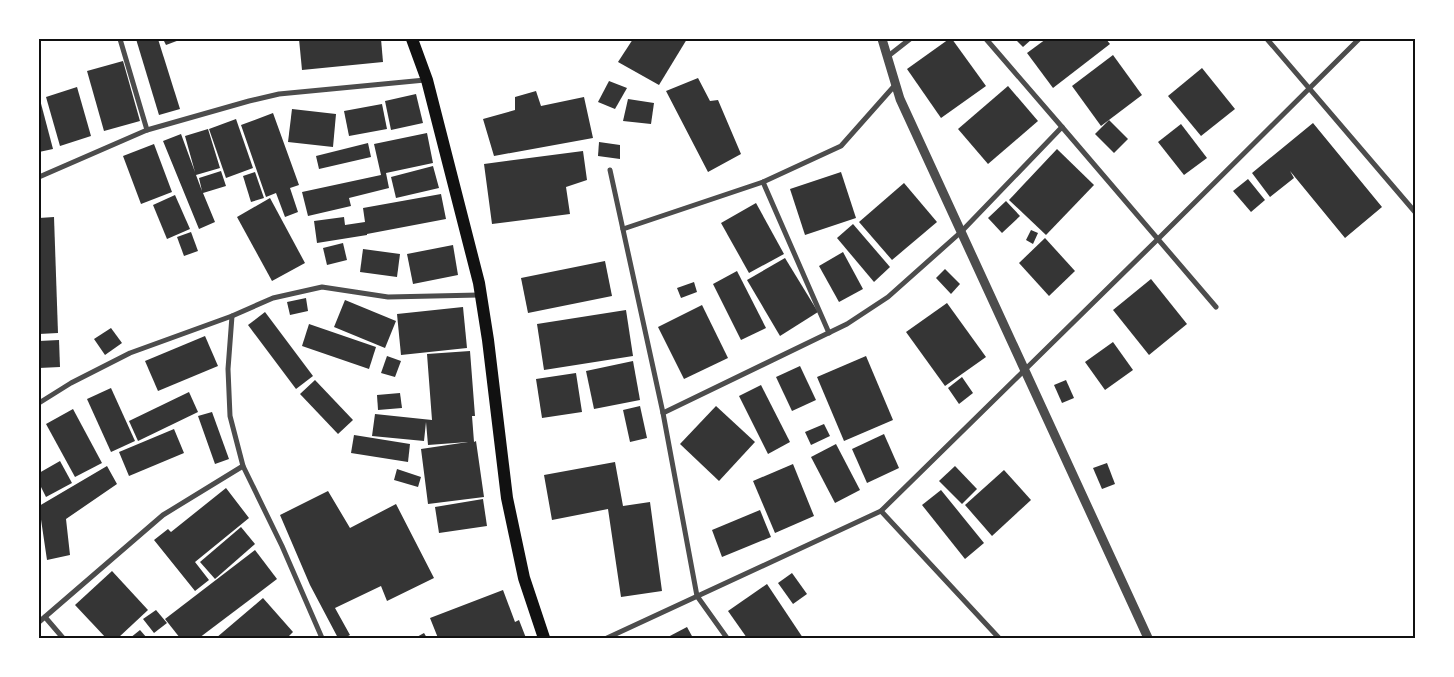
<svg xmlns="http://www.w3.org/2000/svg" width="1454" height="677" font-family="'PT Sans Narrow',sans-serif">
<rect width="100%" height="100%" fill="#fff"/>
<!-- building -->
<g fill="#353535">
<path d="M136,39H158L180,109L159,115Z"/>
<path d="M163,39H182L166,45Z"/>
<path d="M299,39H381L383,62L302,70Z"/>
<path d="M633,39H687L659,85L618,62Z"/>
<path d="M949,39H952L986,86L941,118L907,69Z"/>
<path d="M1015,39H1032L1023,47Z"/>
<path d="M1046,39H1106L1110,44L1053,88L1027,53Z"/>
<path d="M1113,55L1142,95L1101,126L1072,86Z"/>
<path d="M123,61L140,121L104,131L87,71Z"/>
<path d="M1202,68L1235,109L1201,136L1168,96Z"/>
<path d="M698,78L710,101L718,100L741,154L708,172L666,91Z"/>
<path d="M609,81L627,88L615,109L598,102Z"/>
<path d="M1008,86L1038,121L988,164L958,129Z"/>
<path d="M77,87L91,136L60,146L46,97Z"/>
<path d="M536,91L541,106L584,97L593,138L494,156L483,119L515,110V97Z"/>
<path d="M416,94L423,123L391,130L385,101Z"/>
<path d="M39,96L53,149L39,152Z"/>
<path d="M628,99L654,103L651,124L623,121Z"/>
<path d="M382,104L387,129L349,136L344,111Z"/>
<path d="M292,109L336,114L333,147L288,142Z"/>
<path d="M273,113L299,185L290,188L298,212L285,217L276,193L266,197L241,125Z"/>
<path d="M236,119L253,168L226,178L209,129Z"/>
<path d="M1109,120L1128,139L1114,153L1095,134Z"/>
<path d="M1313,123L1382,207L1345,238L1290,171L1294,178L1270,197L1252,173Z"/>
<path d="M1181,124L1207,158L1184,175L1158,142Z"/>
<path d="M208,129L220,168L196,175L202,191L199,178L221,171L226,186L203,193L215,222L199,229L163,141L181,134L195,172L185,136Z"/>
<path d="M427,133L433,163L386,173L389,188L349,198L351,206L308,216L302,192L381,175L374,144Z"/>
<path d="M599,142L620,145V159L598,156Z"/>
<path d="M368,143L371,157L319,169L316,156Z"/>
<path d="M154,144L172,192L141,204L123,156Z"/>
<path d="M1057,149L1094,185L1046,235L1009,200Z"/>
<path d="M583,151L587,180L566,187L570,214L492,224L484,164Z"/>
<path d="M433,166L439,188L396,198L391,177Z"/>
<path d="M255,172L264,198L251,202L243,176Z"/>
<path d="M841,172L856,218L805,235L790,189Z"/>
<path d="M1248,179L1265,200L1251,212L1233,191Z"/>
<path d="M904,183L937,222L892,260L859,222Z"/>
<path d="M441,194L446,219L367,234V235L317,243L314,221L344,217L345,225L365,222L363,208Z"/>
<path d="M175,195L190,229L167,239L153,205Z"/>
<path d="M270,198L305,263L272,281L237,217Z"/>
<path d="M1006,201L1020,216L1002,233L988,218Z"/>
<path d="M756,203L784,254L749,273L721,223Z"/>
<path d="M54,217L58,333L39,334V218Z"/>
<path d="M853,224L890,267L874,282L837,238Z"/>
<path d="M1031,230L1038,233L1033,244L1026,240Z"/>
<path d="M191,232L198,251L184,256L177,237Z"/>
<path d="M1045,238L1075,271L1049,296L1019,263Z"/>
<path d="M343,243L347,260L327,265L323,248Z"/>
<path d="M453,245L458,275L413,284L407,254Z"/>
<path d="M363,249L400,254L397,277L360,272Z"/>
<path d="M843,252L863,289L839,302L819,266Z"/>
<path d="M785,258L818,312L780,336L747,280Z"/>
<path d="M605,261L612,296L528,313L521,278Z"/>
<path d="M945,269L960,284L951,294L936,278Z"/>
<path d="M737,271L766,328L741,340L713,284Z"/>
<path d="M1151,279L1187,324L1149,355L1113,310Z"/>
<path d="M694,282L697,292L681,298L677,288Z"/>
<path d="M306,298L308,311L290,315L287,302Z"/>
<path d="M345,300L396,321L385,348L334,327Z"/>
<path d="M947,303L986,357L945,386L906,332Z"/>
<path d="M702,305L728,358L684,379L658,327Z"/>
<path d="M463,307L467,348L401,355L397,314Z"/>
<path d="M626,310L633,356L544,370L537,324Z"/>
<path d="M265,312L313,376L296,389L248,325Z"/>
<path d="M309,324L376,347L369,369L302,346Z"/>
<path d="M111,328L122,343L105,355L94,339Z"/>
<path d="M205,336L218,366L158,391L145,361Z"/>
<path d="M59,340L60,367L39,368V341Z"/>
<path d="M1113,342L1133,370L1105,390L1085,362Z"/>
<path d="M470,351L475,416H472L474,442L476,441L484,497L428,504L421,449L468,442L428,445L426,422L424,441L372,436L375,414L432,420L427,354Z"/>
<path d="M387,356L401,361L395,377L381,373Z"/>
<path d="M866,356L893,420L844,441L817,377Z"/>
<path d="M633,361L640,400L594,409L586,371Z"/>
<path d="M800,366L816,400L792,411L776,377Z"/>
<path d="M576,373L582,412L542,418L536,379Z"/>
<path d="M962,377L973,393L959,404L948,388Z"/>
<path d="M315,380L353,420L338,434L300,394Z"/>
<path d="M1066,380L1074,398L1062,403L1054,385Z"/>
<path d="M761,385L790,442L768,454L739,396Z"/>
<path d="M111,388L135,441L111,452L87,399Z"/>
<path d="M189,392L198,412L138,441L129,421Z"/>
<path d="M400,393L402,408L378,410L377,395Z"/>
<path d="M640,406L647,438L630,442L623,410Z"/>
<path d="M716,406L755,442L719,481L680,444Z"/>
<path d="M73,409L102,463L75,477L46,424Z"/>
<path d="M212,412L229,459L215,464L198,416Z"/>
<path d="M824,424L830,436L811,445L805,432Z"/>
<path d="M174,429L184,453L129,476L119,452Z"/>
<path d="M884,434L899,468L867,483L852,449Z"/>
<path d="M354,435L410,444L408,462L351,453Z"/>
<path d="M836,444L860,490L835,503L811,457Z"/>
<path d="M60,461L72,483L46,497L39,483V473Z"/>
<path d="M615,462L623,506L650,502L662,591L621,597L608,509L552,520L544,475Z"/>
<path d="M1107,463L1115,484L1102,489L1093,468Z"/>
<path d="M793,464L814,516L775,533L753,481Z"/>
<path d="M107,466L117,484L66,519L70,555L47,560L39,506Z"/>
<path d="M955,466L977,489L962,504L939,481Z"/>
<path d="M397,469L421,477L418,487L394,480Z"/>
<path d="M1004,470L1031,500L992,536L965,505Z"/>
<path d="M226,488L249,518L195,562L209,580L195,591L154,540L168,529L171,532Z"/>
<path d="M941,490L984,543L965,559L922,505Z"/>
<path d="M328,491L350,528L396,504L434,578L387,601L381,586L335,608L350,635L344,638H338L310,585L280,515Z"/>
<path d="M483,499L487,526L439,533L435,507Z"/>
<path d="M760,510L771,537L722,557L712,530Z"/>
<path d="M241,527L255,544L215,579L200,562Z"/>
<path d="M255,550L277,579L199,638H180L165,619Z"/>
<path d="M112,571L148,610L118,638H106L75,605Z"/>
<path d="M792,573L807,594L793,604L778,583Z"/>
<path d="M767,584L803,638H747L728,611Z"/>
<path d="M503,590L515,622L519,620L526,638H438L430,618Z"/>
<path d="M263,598L293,632L287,638H216Z"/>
<path d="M156,610L167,623L154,633L143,619Z"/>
<path d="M687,627L693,638H666Z"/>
<path d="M140,630L147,638H130Z"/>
<path d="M424,633L427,638H415Z"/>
</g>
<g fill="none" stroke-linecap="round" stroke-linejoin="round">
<!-- minor -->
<g stroke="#4c4c4c" stroke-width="5">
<path d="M120,39L147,130"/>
<path d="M986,39L1062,127"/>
<path d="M1267,39L1415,212"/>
<path d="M887,57L910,39"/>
<path d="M610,170L663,413L697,596L727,638"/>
<path d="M39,177L147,130L249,101L279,94L425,80"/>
<path d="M763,182L829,333"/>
<path d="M623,229L763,182L841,146L896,84"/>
<path d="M39,403L71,383L130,353L232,316"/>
<path d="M663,413L847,324L888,297L961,232L1062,127L1216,307"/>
<path d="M881,511L999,638"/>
<path d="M45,617L63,638"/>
<path d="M39,622L163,515L243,466"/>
<path d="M322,638L282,546L243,466L230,416L228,369L232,316L273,298L322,287L388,297L479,295"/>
<path d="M607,638L881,511L1157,240L1359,39"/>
</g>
<!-- tertiary -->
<path stroke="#4c4c4c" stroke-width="9" d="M882,39L900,99L1148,638"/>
<!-- primary -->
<path stroke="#111" stroke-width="12" d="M412,39L427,80L479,283L488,340L507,498L524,578L544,638"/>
</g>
<!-- border -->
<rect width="1454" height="677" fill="none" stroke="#ffffff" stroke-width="80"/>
<rect x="40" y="40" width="1374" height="597" fill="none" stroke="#111" stroke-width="2"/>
</svg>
